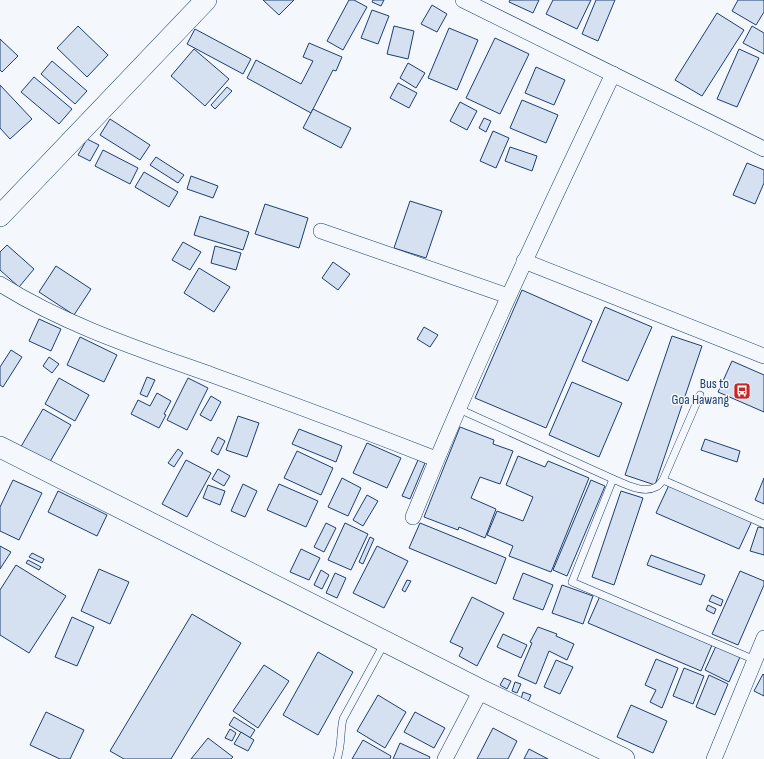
<svg xmlns="http://www.w3.org/2000/svg" width="764" height="759" font-family="'Sofia Sans Condensed',sans-serif">
<rect width="100%" height="100%" fill="#f4f7fb"/>
<!-- building -->
<g fill="#d5e0f0" stroke="#1d3f73">
<path d="M263,0H294L279,15Z"/>
<path d="M349,0H354L367,7L343,50L327,41Z"/>
<path d="M373,0H384L381,6L372,2Z"/>
<path d="M510,0H539L533,13L509,2Z"/>
<path d="M553,0H591L577,29L546,14Z"/>
<path d="M596,0H615L598,41L582,34Z"/>
<path d="M738,0H764V12L756,25L732,11Z"/>
<path d="M432,5L447,14L437,32L421,24Z"/>
<path d="M372,10L389,16L378,44L361,38Z"/>
<path d="M717,13L744,30L702,96L675,80Z"/>
<path d="M78,26L108,55L87,77L57,48Z"/>
<path d="M394,26L414,31L408,59L387,54Z"/>
<path d="M752,26L764,33V54L743,43Z"/>
<path d="M449,28L478,40L457,90L428,78Z"/>
<path d="M195,29L251,59L243,74L187,44Z"/>
<path d="M495,38L529,54L500,114L466,98Z"/>
<path d="M0,39L18,56L2,72L0,70Z"/>
<path d="M309,43L342,57L336,71L333,70L311,113L247,78L256,60L301,84L313,61L303,57Z"/>
<path d="M194,49L229,79L205,106L171,76Z"/>
<path d="M739,49L759,58L737,107L717,99Z"/>
<path d="M52,61L87,91L75,104L41,74Z"/>
<path d="M408,63L425,73L416,88L400,78Z"/>
<path d="M536,67L565,80L554,105L525,93Z"/>
<path d="M34,77L72,109L59,124L21,92Z"/>
<path d="M398,83L417,93L409,108L390,98Z"/>
<path d="M0,85L32,119L10,139L0,128Z"/>
<path d="M227,87L232,91L215,109L211,105Z"/>
<path d="M522,100L558,115L546,143L510,128Z"/>
<path d="M460,102L477,111L467,130L450,121Z"/>
<path d="M313,109L351,128L341,148L303,128Z"/>
<path d="M484,118L491,121L486,132L479,128Z"/>
<path d="M110,119L150,145L140,160L100,135Z"/>
<path d="M493,131L509,138L496,168L480,161Z"/>
<path d="M87,139L99,145L90,161L78,155Z"/>
<path d="M510,147L537,156L532,171L505,161Z"/>
<path d="M103,150L138,168L130,184L95,166Z"/>
<path d="M156,157L184,175L178,183L150,165Z"/>
<path d="M747,163L764,170V183L755,204L733,195Z"/>
<path d="M144,172L178,192L169,207L135,187Z"/>
<path d="M191,176L218,186L213,198L187,189Z"/>
<path d="M410,201L442,211L426,258L394,248Z"/>
<path d="M265,204L308,218L299,248L255,234Z"/>
<path d="M200,216L249,232L243,250L194,235Z"/>
<path d="M183,242L201,252L190,270L172,260Z"/>
<path d="M7,245L34,269L19,287L0,270V252Z"/>
<path d="M215,246L241,253L236,270L211,263Z"/>
<path d="M333,262L350,274L338,290L322,278Z"/>
<path d="M56,266L91,289L74,315L39,292Z"/>
<path d="M199,268L230,287L214,312L184,293Z"/>
<path d="M522,290L592,321L546,428L475,398Z"/>
<path d="M605,307L652,327L628,381L582,361Z"/>
<path d="M39,319L61,329L51,351L29,341Z"/>
<path d="M424,327L438,335L430,347L417,339Z"/>
<path d="M672,336L702,346L655,485L625,475Z"/>
<path d="M80,337L117,355L104,382L67,365Z"/>
<path d="M11,350L22,357L3,387L0,385V367Z"/>
<path d="M49,357L59,364L52,373L43,366Z"/>
<path d="M732,361L764,375V412L718,392Z"/>
<path d="M147,377L155,380L147,397L140,394Z"/>
<path d="M59,378L89,395L75,421L45,404Z"/>
<path d="M188,378L208,388L187,430L167,420Z"/>
<path d="M572,382L622,403L599,457L549,435Z"/>
<path d="M157,393L171,401L164,414L166,415L159,428L131,414L138,400L150,406Z"/>
<path d="M211,396L221,402L211,421L200,415Z"/>
<path d="M43,409L71,425L47,467L19,450Z"/>
<path d="M238,416L259,423L247,457L226,450Z"/>
<path d="M460,427L494,440L493,444L513,451L500,484L480,477L471,498L496,509L485,538L459,527L458,530L424,517Z"/>
<path d="M299,429L342,446L336,462L292,444Z"/>
<path d="M218,437L225,441L218,455L211,451Z"/>
<path d="M705,439L740,451L737,462L701,450Z"/>
<path d="M367,443L401,458L387,488L353,473Z"/>
<path d="M178,449L183,453L174,467L168,463Z"/>
<path d="M297,451L333,468L321,495L284,478Z"/>
<path d="M518,456L545,467L548,461L589,478L551,572L509,556L513,546L487,535L497,511L523,521L533,497L506,485Z"/>
<path d="M186,460L211,473L187,517L162,504Z"/>
<path d="M418,460L425,463L410,499L402,496Z"/>
<path d="M218,469L230,476L224,486L212,479Z"/>
<path d="M342,478L361,488L348,516L328,507Z"/>
<path d="M764,478V504L755,500Z"/>
<path d="M13,480L42,493L19,540L0,531V507Z"/>
<path d="M591,480L605,486L567,576L553,570Z"/>
<path d="M243,484L257,491L245,517L231,511Z"/>
<path d="M279,484L318,501L306,527L267,510Z"/>
<path d="M208,485L225,491L220,505L203,498Z"/>
<path d="M669,485L752,521L739,549L656,513Z"/>
<path d="M58,491L107,515L97,536L48,512Z"/>
<path d="M621,491L643,498L614,585L592,577Z"/>
<path d="M367,495L378,501L363,526L353,520Z"/>
<path d="M326,523L336,528L324,552L314,547Z"/>
<path d="M345,523L368,534L351,570L328,560Z"/>
<path d="M420,523L506,558L496,584L409,548Z"/>
<path d="M758,527L764,528V555L750,551Z"/>
<path d="M370,537L374,539L363,564L359,562Z"/>
<path d="M0,546L11,552L0,569Z"/>
<path d="M377,546L408,561L384,608L353,593Z"/>
<path d="M301,549L320,558L309,580L290,572Z"/>
<path d="M32,553L44,559L42,563L29,557Z"/>
<path d="M651,555L705,575L701,585L647,565Z"/>
<path d="M28,560L41,567L39,570L26,563Z"/>
<path d="M16,565L66,596L29,653L0,635V590Z"/>
<path d="M99,569L129,582L110,624L81,611Z"/>
<path d="M321,570L329,575L322,589L314,585Z"/>
<path d="M740,571L764,581V585L738,645L712,634Z"/>
<path d="M335,573L346,578L337,598L326,593Z"/>
<path d="M523,573L553,585L543,610L513,599Z"/>
<path d="M407,580L411,581L405,592L402,590Z"/>
<path d="M562,585L593,596L583,624L552,613Z"/>
<path d="M712,595L723,600L721,606L709,601Z"/>
<path d="M600,596L712,645L701,671L588,623Z"/>
<path d="M472,597L504,613L477,666L459,656L463,648L450,642Z"/>
<path d="M708,605L716,609L714,614L706,610Z"/>
<path d="M192,614L241,643L171,759H124L110,751Z"/>
<path d="M72,617L94,627L77,666L55,657Z"/>
<path d="M538,627L557,634L556,636L574,644L567,660L549,651L536,684L518,676L532,643L530,642Z"/>
<path d="M503,634L527,645L521,658L497,647Z"/>
<path d="M716,646L740,657L729,682L705,670Z"/>
<path d="M318,652L353,672L318,735L283,715Z"/>
<path d="M656,659L678,668L662,708L650,702L656,690L645,685Z"/>
<path d="M556,660L573,667L560,694L544,687Z"/>
<path d="M264,665L289,681L258,728L233,711Z"/>
<path d="M684,668L704,676L693,704L673,696Z"/>
<path d="M763,674L764,675V696L754,691Z"/>
<path d="M709,675L728,684L715,715L696,707Z"/>
<path d="M504,678L511,681L507,689L500,685Z"/>
<path d="M515,682L521,684L517,693L512,691Z"/>
<path d="M523,692L531,695L528,702L521,699Z"/>
<path d="M378,695L406,712L385,748L357,731Z"/>
<path d="M631,705L667,721L653,753L617,737Z"/>
<path d="M46,712L84,730L70,759H60L30,745Z"/>
<path d="M415,712L445,728L434,748L404,732Z"/>
<path d="M234,717L255,730L250,738L229,725Z"/>
<path d="M493,728L517,741L508,759H477Z"/>
<path d="M230,729L236,733L232,741L225,738Z"/>
<path d="M241,732L254,740L248,751L234,744Z"/>
<path d="M208,738L233,757L231,759H191Z"/>
<path d="M363,740L391,756L390,759H352Z"/>
<path d="M400,743L430,757L429,759H393Z"/>
<path d="M529,749L548,759H524Z"/>
</g>
<g fill="none" stroke-linecap="round" stroke-linejoin="round">
<!-- lane casing -->
<g stroke="#1d3f73" stroke-width="8">
<g id="lane">
<path d="M459,409L613,479C625,484 643,494 656,487C659,486 661,482 663,480L700,395"/>
<path d="M613,479L572,582L755,660"/>
<path d="M663,480L764,524"/>
<path d="M337,759C342,746 340,732 343,719L384,644"/>
</g>
</g>
<!-- street casing -->
<g stroke="#1d3f73" stroke-width="16">
<g id="street">
<path d="M463,0L764,149"/>
<path d="M321,231L508,296"/>
<path d="M524,261L764,356"/>
<path d="M0,284C65,325 139,349 212,375C287,402 362,430 436,459"/>
<path d="M413,517C474,367 543,221 613,74"/>
<path d="M445,759L481,690"/>
<path d="M714,759L764,638"/>
</g>
</g>
<!-- secondary casing -->
<g stroke="#1d3f73" stroke-width="22">
<g id="secondary">
<path d="M0,216L206,0"/>
<path d="M0,447L481,690L624,759"/>
</g>
</g>
<!-- lane -->
<use href="#lane" stroke="#f4f7fb" stroke-width="7"/>
<!-- street -->
<use href="#street" stroke="#f4f7fb" stroke-width="15"/>
<!-- secondary -->
<use href="#secondary" stroke="#f4f7fb" stroke-width="21"/>
</g>
<!-- icons -->
<defs>
<g id="bus-square" transform="scale(0.9)"><rect x="-9" y="-9" width="18" height="18" rx="4" fill="#c62828" stroke="#f4f7fb"/><path d="M-5-6H5V4H4V6H2V4H-2V6H-4V4H-5ZM-3.5-4V0h7V-4ZM-3.5 1.2v1.5H-2V1.2ZM2 1.2v1.5H3.5V1.2Z" fill="#fff"/></g>
</defs>
<g fill-rule="evenodd">
<use href="#bus-square" x="742" y="391"/>
</g>
<g text-anchor="middle" dominant-baseline="central" stroke-width="3" stroke-linejoin="round" paint-order="stroke">
<!-- poi labels -->
<g font-size="14" fill="#1d3f73" stroke="#f4f7fb" text-anchor="end">
<text x="729" y="383">Bus to<tspan x="729" dy="16">Goa Hawang</tspan></text>
</g>
</g>
</svg>
